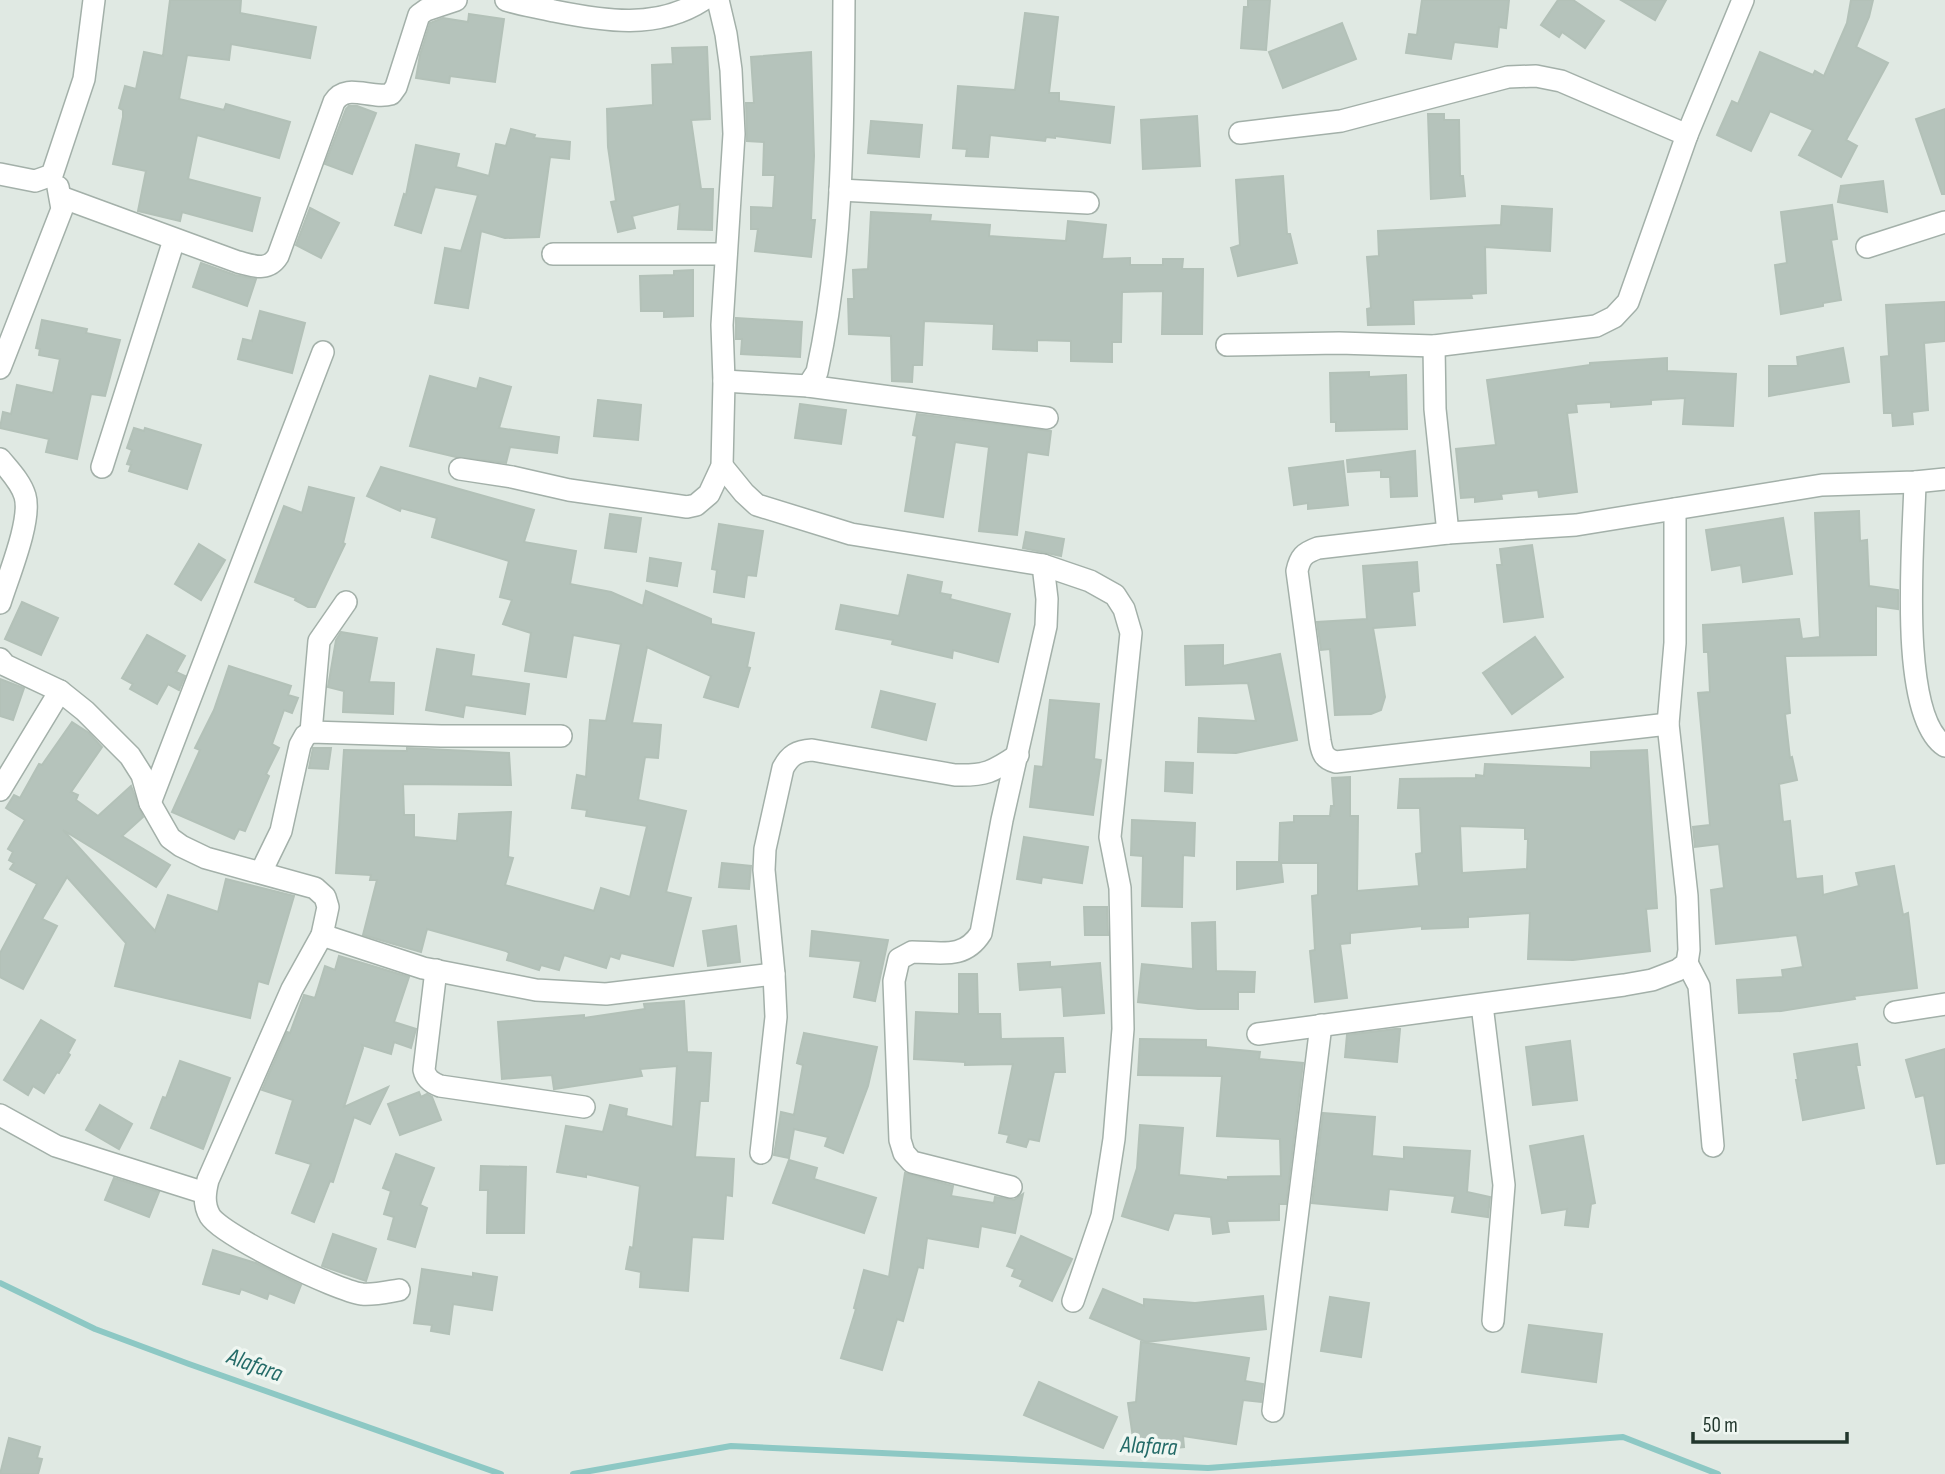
<svg xmlns="http://www.w3.org/2000/svg" width="1945" height="1474" font-family="'Sofia Sans Condensed',sans-serif">
<rect width="100%" height="100%" fill="#e0e9e3"/>
<g fill="none" stroke-linecap="round" stroke-linejoin="round">
<!-- stream -->
<g stroke="#8dc8c4" stroke-width="6">
<path d="M0,1283L95,1329L189,1364L501,1474"/>
<path d="M573,1474L731,1446L1208,1468L1623,1437L1718,1474"/>
</g>
</g>
<!-- building -->
<g fill="#b5c3bb" stroke="#b3c1b8" stroke-width="2" fill-rule="evenodd">
<path d="M170,0H241L240,13L316,27L310,58L231,44L229,60L187,55L179,99L224,110L226,104L290,122L279,158L197,135L188,179L260,198L252,231L182,212L180,221L138,211L146,171L113,164L123,117V110L119,108L125,86L136,89L144,52L163,56Z"/>
<path d="M1248,0H1270L1266,50L1241,48L1244,7H1248Z"/>
<path d="M1422,0H1509L1506,28L1499,27L1497,47L1454,42L1451,59L1406,53L1409,34L1417,35Z"/>
<path d="M1558,0H1573L1604,21L1585,48L1562,32L1559,37L1541,25Z"/>
<path d="M1621,0H1666L1655,20Z"/>
<path d="M1851,0H1873L1869,17L1856,47L1888,63L1846,140L1857,146L1841,177L1799,155L1813,130L1770,111L1751,151L1717,135L1732,101L1738,104L1760,52L1813,75L1815,71L1824,76L1847,23Z"/>
<path d="M1025,13L1058,17L1049,93H1059V101L1114,107L1110,143L1055,136V138L1046,137L1045,141L990,135L988,157L966,156L967,149L953,148L958,86L1015,90Z"/>
<path d="M469,14L504,19L495,82L450,76L449,83L416,78L420,55L430,23L443,18L468,22Z"/>
<path d="M1342,23L1356,59L1283,88L1269,52Z"/>
<path d="M707,47L710,119L691,120L701,189H713L712,230L678,229L680,204L632,216L635,228L618,232L611,202L616,201L608,147L607,109L653,105L652,65L673,64L672,48Z"/>
<path d="M811,52L814,156L811,220H815L811,257L755,251L758,229H751V207L773,208L775,175H763L764,142L747,141L746,103H754L751,57Z"/>
<path d="M357,106L376,113L352,174L325,164L346,109L349,106Z"/>
<path d="M1945,109V194H1942L1916,119Z"/>
<path d="M1428,114H1444V120H1459L1460,176H1463L1465,196L1431,199Z"/>
<path d="M1197,116L1200,166L1143,169L1141,120Z"/>
<path d="M871,121L922,125L919,157L868,153Z"/>
<path d="M511,129L535,135L534,138L570,142L569,159L550,157L539,237L505,238L481,231L468,308L435,303L445,248L461,251L478,195L435,187L421,233L395,225L404,194L406,195L416,145L459,154L456,167L489,176L496,144L506,146Z"/>
<path d="M1283,176L1287,234H1290L1297,263L1238,276L1231,248L1240,245L1236,180Z"/>
<path d="M1883,181L1887,212L1838,202L1841,186Z"/>
<path d="M1832,205L1837,239L1831,240L1841,300L1823,303V306L1781,314L1775,265L1787,263L1781,212Z"/>
<path d="M1502,206L1552,209L1550,251L1485,247L1486,293L1471,294L1472,298L1413,300L1414,324L1368,325L1367,309L1371,308L1367,257L1379,256L1378,231L1501,225Z"/>
<path d="M310,208L339,223L321,258L296,245Z"/>
<path d="M871,212L931,215L930,221L990,225L989,236L1066,241L1068,221L1106,225L1102,259L1130,258V265H1163V259H1183L1182,269H1203L1202,334H1162L1163,291L1122,292L1121,342H1112V362L1071,361V341L1037,340V351L993,349L994,324L924,321L922,365H913L912,382L892,381L891,336L849,334L848,299H854L853,270L868,269Z"/>
<path d="M201,263L235,275L256,279L247,306L193,287Z"/>
<path d="M693,270V316L664,317V311H641L640,276L674,275V271Z"/>
<path d="M1945,302V341L1924,343L1928,410L1912,412L1913,424L1893,426L1892,413H1884L1881,357L1889,356L1886,305Z"/>
<path d="M260,311L305,323L292,373L238,359L243,339L252,341Z"/>
<path d="M736,318L802,322L800,357L741,354L742,339H736Z"/>
<path d="M42,320L87,329L86,333L120,340L105,396L91,394L77,459L46,452L49,439L0,428L3,412L11,414L17,385L53,393L60,359L39,355L40,349L36,348Z"/>
<path d="M1843,348L1849,382L1769,396V366H1798L1797,357Z"/>
<path d="M1667,358V371L1736,374L1733,426L1683,424L1685,398L1651,400V404L1611,407V402L1576,404L1577,412L1567,413L1577,492L1539,497L1538,490L1501,494L1502,499L1475,502V497L1461,498L1456,449L1496,445L1487,380L1590,365V363Z"/>
<path d="M1369,372V377L1406,375L1407,429L1336,431V422H1331L1330,373Z"/>
<path d="M430,376L477,389L480,378L511,387L499,428L559,437L557,453L510,447L506,463L456,457L410,446Z"/>
<path d="M598,400L641,405L638,440L594,436Z"/>
<path d="M800,404L846,410L841,444L795,438Z"/>
<path d="M917,414L1051,431L1048,455L1027,452L1017,535L979,531L989,447L955,442L943,517L905,511L917,436L913,435Z"/>
<path d="M134,428L144,431L145,428L201,445L187,489L129,471L131,465L127,464L132,450L127,448Z"/>
<path d="M1415,451L1417,496L1391,497L1390,477H1381V470L1348,472L1347,460Z"/>
<path d="M1343,461L1348,505L1308,509V503L1294,505L1289,468Z"/>
<path d="M381,467L534,510L524,542L576,551L570,584L611,592L643,606L646,591L711,619V624L754,633L747,667L750,668L738,707L704,697L711,676L647,647L632,723L661,725L658,758L645,757L638,800L686,811L666,892L691,898L673,966L621,953L619,959L610,956L606,968L564,955L559,970L541,965L539,970L507,960L509,953L506,951L427,929L421,952L363,935L377,880H370L371,875L336,873L344,750L407,751V748L509,753L511,785L403,784L404,815H414V837L457,841L459,814L511,812L508,857L513,858L505,885L594,911L601,888L630,897L647,826L586,816L587,810L572,808L577,775L586,777L590,720L606,721L621,644L573,635L566,677L525,671L531,633L503,624L512,600L500,597L509,561L432,537L437,518L401,508L400,511L367,496Z"/>
<path d="M309,487L354,498L343,543L345,544L315,607H308L295,600L296,598L255,582L284,506L302,513Z"/>
<path d="M1859,511L1860,541L1867,540L1869,586L1898,590V609L1876,606V655L1785,656L1790,713L1785,714L1790,758L1792,757L1797,780L1779,784L1783,822L1790,821L1796,879L1822,876L1823,895L1859,886L1856,873L1894,866L1903,915L1908,913L1917,988L1854,996L1855,999L1781,1011L1739,1013L1737,980L1783,977L1782,970L1803,967L1797,935L1716,944L1711,890L1724,888L1719,844L1695,847L1693,827L1710,825L1698,693L1710,692L1708,652H1704L1703,625L1799,619L1802,639L1820,637L1815,513Z"/>
<path d="M610,514L641,518L636,552L605,548Z"/>
<path d="M1783,518L1792,574L1743,582L1741,565L1712,570L1706,530Z"/>
<path d="M719,524L763,531L756,576L747,575L744,597L714,592L717,570L712,569Z"/>
<path d="M1026,532L1064,539L1061,556L1023,548Z"/>
<path d="M199,544L225,560L201,600L175,584Z"/>
<path d="M1532,545L1543,617L1504,622L1497,565H1502L1500,549Z"/>
<path d="M650,558L681,563L677,586L647,581Z"/>
<path d="M1417,562L1419,591L1412,592L1415,625L1373,628L1385,697L1381,710L1371,714L1335,715L1330,649L1321,650L1317,622L1367,619L1363,566Z"/>
<path d="M908,575L942,582L940,593L951,595L950,599L1010,614L998,662L953,650L952,658L892,644L893,640L836,629L841,605L899,616Z"/>
<path d="M22,602L58,618L41,655L5,639Z"/>
<path d="M341,632L377,638L369,682L394,683L393,714L343,712L344,691L328,687L336,640Z"/>
<path d="M147,635L185,656L176,672L185,676L179,690L168,684L157,704L130,689L133,684L122,678Z"/>
<path d="M1535,637L1563,677L1512,714L1483,673Z"/>
<path d="M1223,645V666L1280,654L1297,740L1236,753L1198,752L1199,718L1256,721L1248,683L1186,685L1185,646Z"/>
<path d="M437,649L474,655L471,676L529,684L525,714L465,705L463,717L426,710Z"/>
<path d="M229,666L291,686L288,695L298,698L292,713L284,710L272,744L279,748L266,774L269,776L245,831L239,829L234,839L172,812L200,750L195,748L214,710Z"/>
<path d="M0,679L24,688L13,720L0,716Z"/>
<path d="M881,691L935,704L926,740L872,727Z"/>
<path d="M1050,700L1099,704L1094,759L1101,760L1093,815L1030,807L1035,766L1043,767Z"/>
<path d="M72,722L89,733L102,747L71,792L78,795L76,800L98,816L131,786L143,817L122,836L170,865L156,887L63,830L155,931L168,895L218,912L226,879L294,896L268,984L258,981L250,1018L115,986L126,943L67,877L42,919L57,926L23,989L0,977V953L37,884L10,869L14,863L9,860L13,852L8,849L25,820L6,808L14,795L20,798L39,764L42,765Z"/>
<path d="M313,748H331L328,769L309,768Z"/>
<path d="M1647,750L1657,908L1646,909L1650,951L1573,960L1528,959L1530,913L1468,917V927L1422,929V926L1350,933V943L1340,944L1347,998L1315,1002L1310,951L1315,950L1312,896L1318,895V863H1281L1283,882L1237,889V862H1279L1280,823L1294,822V816H1330L1331,806H1334L1332,778L1350,777V816H1358L1357,891L1419,886L1416,854L1422,853L1420,808H1398L1400,779L1476,778V775L1484,776L1485,764L1591,768V752ZM1460,826L1525,828V839H1528L1527,869L1462,873Z"/>
<path d="M1166,762L1193,763L1192,793L1165,791Z"/>
<path d="M1132,820L1195,823L1194,856L1183,855L1182,907L1142,906L1143,856L1131,855Z"/>
<path d="M1024,837L1088,847L1082,883L1042,877L1041,883L1017,879Z"/>
<path d="M722,863L751,866L749,889L719,887Z"/>
<path d="M1084,907H1107L1108,935H1085Z"/>
<path d="M1215,922L1216,971L1255,972L1254,992H1238V1009H1198L1138,1002L1142,964L1193,969L1192,923Z"/>
<path d="M736,926L740,962L708,966L703,931Z"/>
<path d="M812,931L888,940L875,1001L854,997L861,961L810,956Z"/>
<path d="M339,956L409,977L394,1022L416,1029L411,1048L394,1042L391,1054L362,1045L363,1048L344,1107L388,1087L370,1124L354,1117L333,1182L330,1181L314,1222L292,1213L311,1164L276,1153L293,1100L262,1090L287,1032L290,1033L304,995L315,998L325,966L335,970Z"/>
<path d="M1050,962V967L1100,963L1104,1013L1064,1016L1062,987L1020,990L1018,964Z"/>
<path d="M959,974H977L978,1014H1000L1001,1039L1063,1038L1065,1072H1054L1039,1141L1029,1139L1026,1147L1007,1142L1009,1135L999,1133L1013,1064L965,1065V1062L914,1059L916,1012L959,1014Z"/>
<path d="M684,1001L687,1052L711,1053L708,1101H700L695,1157L734,1159L732,1196L726,1195L723,1239L692,1237L688,1291L640,1287L641,1272L626,1269L630,1247L633,1248L640,1186L586,1174V1177L557,1172L566,1126L603,1132L610,1105L627,1109L626,1116L673,1127L677,1066L640,1069L642,1076L554,1089L552,1075L502,1079L498,1022L584,1015V1018L645,1009L644,1004Z"/>
<path d="M41,1020L75,1040L68,1053L70,1055L59,1073L57,1072L44,1093L33,1086L28,1095L4,1080Z"/>
<path d="M1395,1029H1400L1397,1062L1345,1057L1347,1035Z"/>
<path d="M804,1033L877,1047L868,1086L843,1153L825,1146L828,1137L794,1129L789,1158L774,1155L781,1112L794,1115L803,1065L797,1063Z"/>
<path d="M1140,1039L1206,1040V1047L1260,1052L1259,1059L1303,1063L1286,1204H1279V1220L1227,1221L1229,1232L1213,1234L1211,1217L1174,1213L1168,1230L1122,1216L1137,1168L1140,1125L1183,1128L1179,1175L1228,1180V1177L1281,1176L1280,1139L1217,1136L1222,1076L1138,1075Z"/>
<path d="M1570,1041L1577,1100L1533,1105L1526,1047Z"/>
<path d="M1857,1044L1860,1065H1856L1864,1108L1803,1120L1796,1080H1798L1794,1054Z"/>
<path d="M1945,1049V1163L1937,1164L1924,1095L1916,1097L1906,1060Z"/>
<path d="M180,1061L230,1078L203,1149L151,1128L163,1097L166,1098Z"/>
<path d="M419,1092L421,1097L427,1094L432,1097L441,1120L400,1135L388,1104Z"/>
<path d="M100,1105L132,1124L119,1149L86,1130Z"/>
<path d="M1323,1113L1375,1117L1372,1156L1404,1159V1147L1470,1151L1467,1192L1490,1197L1488,1217L1452,1212L1455,1196L1389,1189L1387,1210L1312,1203Z"/>
<path d="M1583,1136L1595,1203L1591,1204L1588,1227L1565,1225L1567,1209L1542,1213L1530,1146Z"/>
<path d="M396,1154L434,1168L420,1205L427,1208L415,1247L388,1239L394,1217L384,1214L391,1191L383,1188Z"/>
<path d="M789,1160L817,1168L814,1179L876,1198L864,1233L773,1203Z"/>
<path d="M481,1166L526,1167L524,1233H487L488,1190H480Z"/>
<path d="M905,1173L953,1186L951,1196L994,1203L995,1197L1014,1200L1023,1194L1015,1233L981,1226L978,1247L927,1238L923,1268L918,1267L903,1321L897,1319L882,1370L841,1358L856,1309L854,1308L864,1270L889,1277Z"/>
<path d="M114,1178L159,1192L149,1217L105,1200Z"/>
<path d="M333,1234L376,1249L366,1281L322,1266Z"/>
<path d="M1021,1236L1072,1259L1052,1301L1020,1286L1023,1280L1012,1276L1015,1269L1007,1266Z"/>
<path d="M213,1250L256,1263L301,1285L294,1303L269,1293L267,1299L241,1289L239,1294L203,1284Z"/>
<path d="M422,1269L473,1277V1273L497,1277L492,1310L453,1304L449,1334L431,1331L432,1325L414,1323Z"/>
<path d="M1103,1289L1144,1306V1299L1195,1303L1263,1296L1266,1329L1146,1342L1090,1318Z"/>
<path d="M1330,1297L1369,1303L1361,1357L1321,1351Z"/>
<path d="M1529,1325L1602,1334L1596,1382L1522,1372Z"/>
<path d="M1141,1342L1249,1358L1245,1381L1263,1384L1261,1402L1243,1400L1236,1444L1183,1436L1184,1447L1135,1452L1128,1403L1136,1402Z"/>
<path d="M1039,1382L1117,1417L1103,1448L1024,1415Z"/>
<path d="M9,1438L40,1447L37,1458L42,1459L38,1474H0Z"/>
</g>
<g fill="none" stroke-linecap="round" stroke-linejoin="round">
<!-- minor casing -->
<g stroke="#a3b0a9" stroke-width="24">
<g id="minor">
<path d="M506,0C521,5 538,7 554,11C604,21 657,30 703,0"/>
<path d="M1240,133L1341,121L1508,77L1536,76L1561,81L1687,135"/>
<path d="M0,174L35,181L52,175L84,79L94,0"/>
<path d="M840,190L1088,203"/>
<path d="M61,197L238,262C254,266 268,272 278,256L334,102C346,82 371,100 391,94L396,87L419,15L426,10L456,0"/>
<path d="M1867,247L1945,222"/>
<path d="M553,254H726"/>
<path d="M1227,345L1339,343L1434,346L1596,326L1614,317L1628,302L1687,135L1743,0"/>
<path d="M1434,346L1435,409L1448,533"/>
<path d="M0,368L62,209L58,187"/>
<path d="M724,381L808,386L817,372C844,250 843,124 844,0"/>
<path d="M808,386L1047,418"/>
<path d="M0,459C9,470 21,482 25,496C32,520 8,577 0,603"/>
<path d="M722,466L744,493L757,505L851,534L1043,565L1090,581L1115,595L1124,609L1131,633L1110,837L1120,888L1123,1029L1114,1139L1102,1216L1073,1301"/>
<path d="M102,467L174,240"/>
<path d="M460,469L512,477L569,490L687,507L696,505L709,494L722,466L724,381L722,325L734,134L731,70L726,34L718,0"/>
<path d="M1915,482C1914,537 1897,715 1945,746"/>
<path d="M0,659L5,665L60,691L85,711L130,756L142,775L150,803L170,838L181,846L206,858L315,888L325,897L328,907L322,935L292,989L208,1180C205,1192 203,1204 210,1216C223,1236 337,1291 362,1294C374,1295 387,1292 399,1290"/>
<path d="M1668,724L1336,762C1324,759 1322,753 1320,741L1297,571C1300,557 1304,553 1318,548L1448,533L1576,525L1822,485L1915,482L1945,479"/>
<path d="M311,732L319,641L346,602"/>
<path d="M0,790L60,691"/>
<path d="M150,803L323,352"/>
<path d="M261,872L281,831L300,745L305,736L311,732L441,736H561"/>
<path d="M322,935L423,968L536,990L606,994L774,974"/>
<path d="M1687,963L1699,986L1713,1146"/>
<path d="M436,970L424,1070C426,1079 432,1083 440,1086L584,1107"/>
<path d="M1482,1005L1504,1185L1493,1321"/>
<path d="M1895,1012L1945,1004"/>
<path d="M1258,1034L1624,985L1652,980L1678,970L1687,963L1689,950L1687,896L1668,724L1675,643V509"/>
<path d="M0,1115L56,1146L205,1193"/>
<path d="M761,1153L776,1017L774,974L764,870L765,849L783,768C790,755 797,751 812,750L955,775C985,776 993,772 1018,755"/>
<path d="M1011,1187L912,1162L904,1153L900,1140L894,981L899,959L912,952C941,952 964,960 981,933L1002,820L1046,626L1047,599L1043,565"/>
<path d="M1273,1411L1321,1025"/>
</g>
</g>
<!-- minor -->
<use href="#minor" stroke="#fff" stroke-width="21"/>
</g>
<g text-anchor="middle" dominant-baseline="central" stroke-width="7" stroke-linejoin="round" paint-order="stroke">
<!-- water labels -->
<g font-size="24" font-style="italic" fill="#246b68" stroke="#eff6f1">
<text transform="translate(255 1365) rotate(20)">Alafara</text>
<text transform="translate(1149 1446) rotate(3)">Alafara</text>
</g>
</g>
<!-- scale -->
<path d="M1693 1432v10h154v-10" fill="none" stroke="#22372d" stroke-width="3.5"/>
<text x="1703" y="1432" font-size="21" fill="#22372d" stroke="#eff6f1" stroke-width="5" paint-order="stroke">50 m</text>
</svg>
